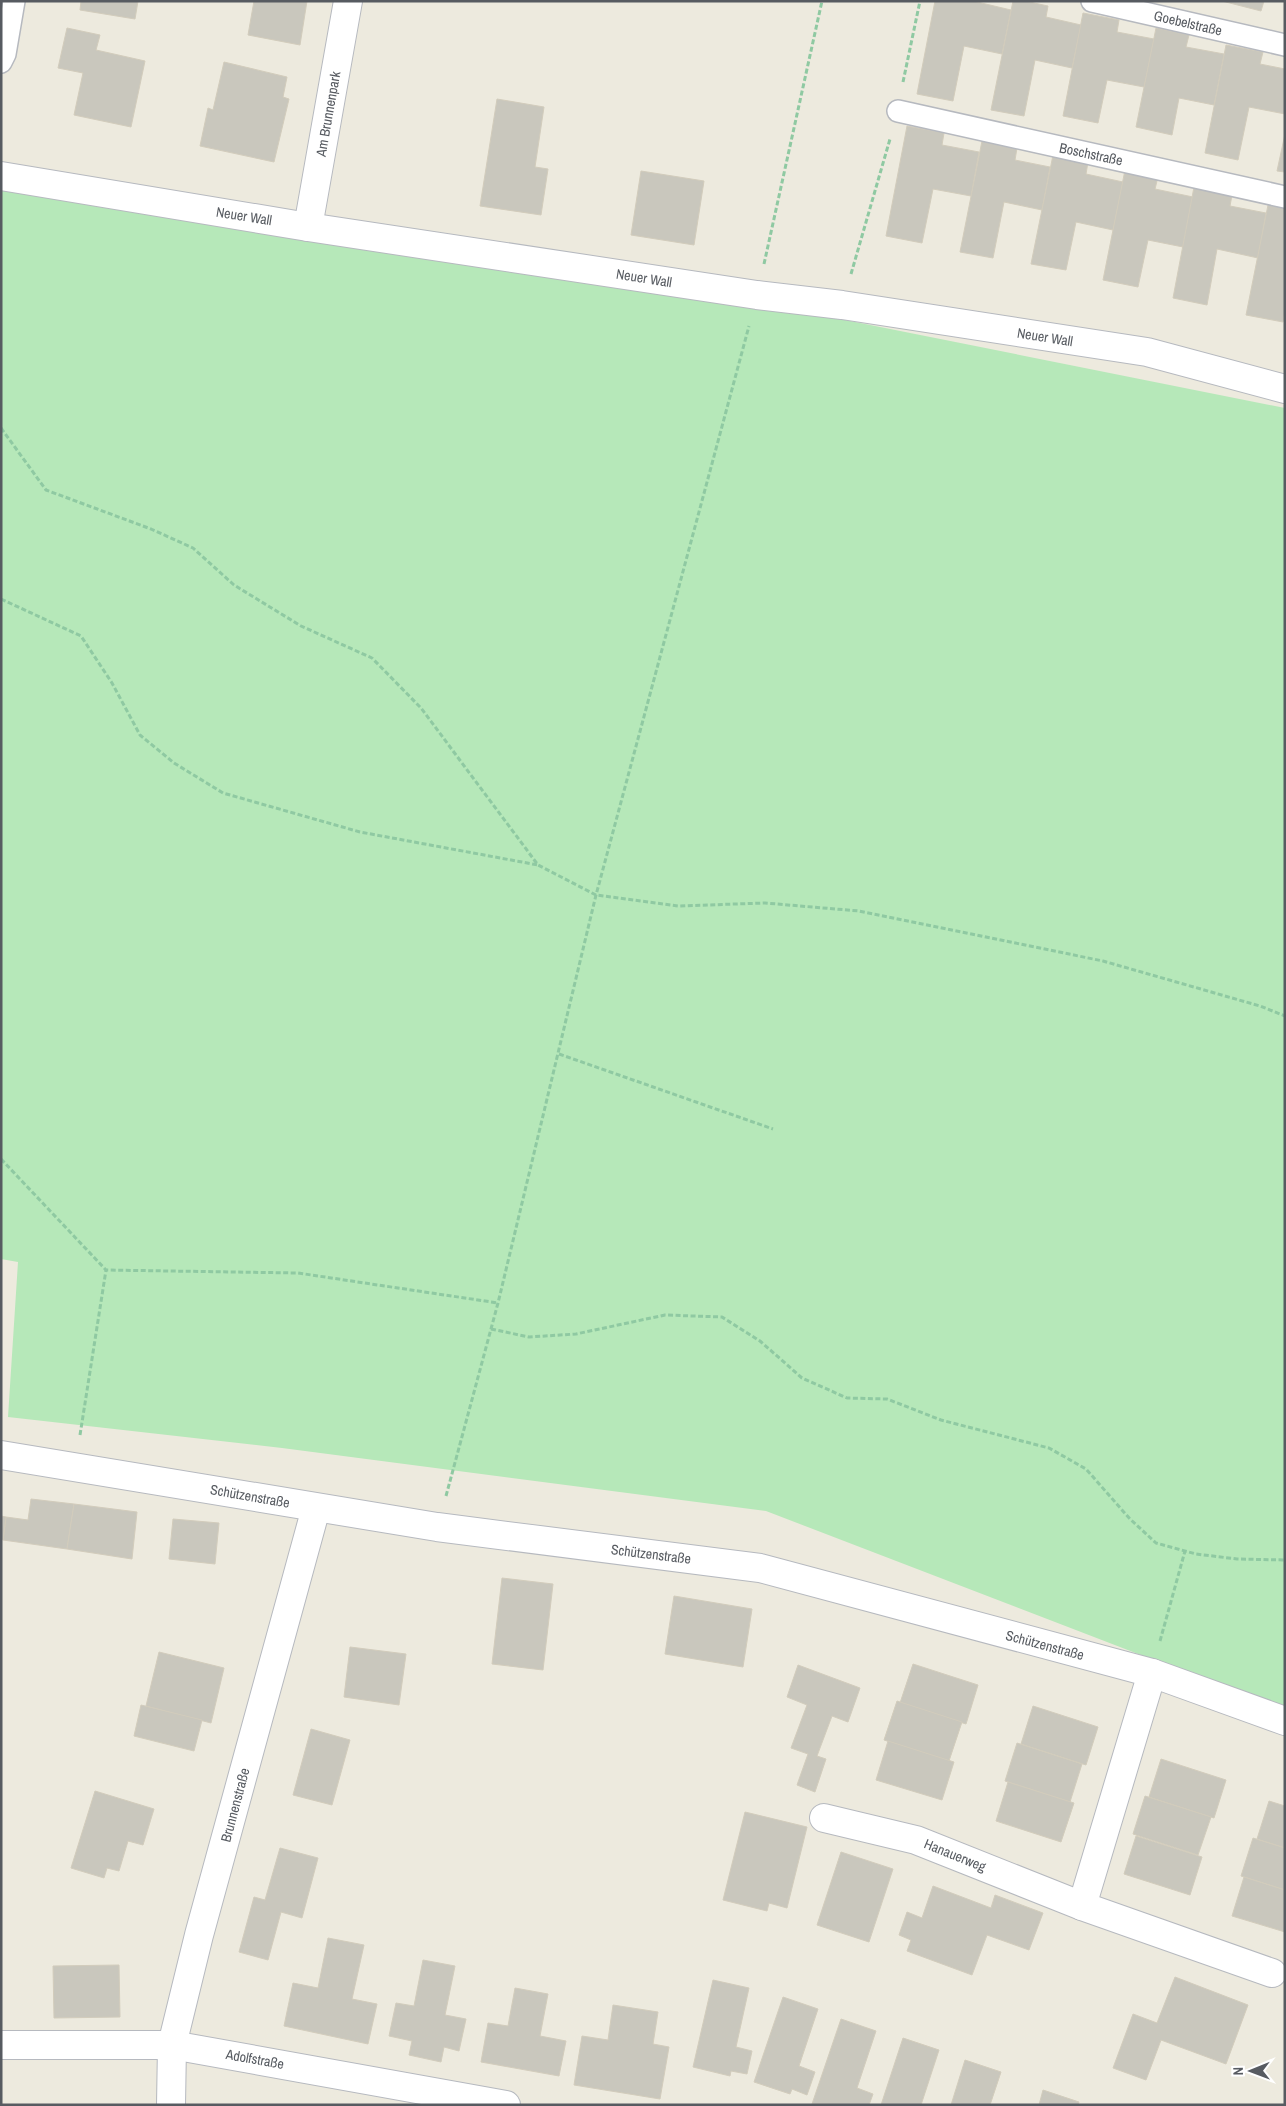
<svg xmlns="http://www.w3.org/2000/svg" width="1286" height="2106" font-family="'Archivo Narrow',sans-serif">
<rect width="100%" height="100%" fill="#edeade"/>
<!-- green -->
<path fill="#b6e8b9" d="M1,184L303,231L840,319L1285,408V1708L1159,1662L766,1511L282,1448L8,1417L18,1262L1,1259Z"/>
<!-- building -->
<g fill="#c9c7bd" stroke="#d2ccbc">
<path d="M81,1H138L135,19L80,10Z"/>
<path d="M254,1H307L300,45L248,35Z"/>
<path d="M935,1H973L1011,10L1002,54L964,46L953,101L917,94Z"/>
<path d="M1013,1H1025L1048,6L1046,17L1081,25L1072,68L1035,60L1024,116L991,110Z"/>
<path d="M1222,1H1264L1261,11Z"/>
<path d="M1083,13L1119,20L1117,32L1154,39L1144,87L1107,80L1098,123L1063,116Z"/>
<path d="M67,28L100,35L96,50L145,61L131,127L74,115L83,73L58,68Z"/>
<path d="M1156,28L1189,35L1186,47L1224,54L1214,105L1179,98L1172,135L1136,127Z"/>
<path d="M1226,45L1263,52L1260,64L1285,69V114L1249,107L1238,160L1205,153Z"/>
<path d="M224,62L287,77L283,97L289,99L274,162L200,146L208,108L213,110Z"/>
<path d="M497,99L544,107L535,167L548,169L541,215L480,206Z"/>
<path d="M907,126L944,133L942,145L979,152L971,196L933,189L922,243L886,236Z"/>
<path d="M1285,134V172L1277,171Z"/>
<path d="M982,141L1017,148L1015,160L1050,167L1042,210L1004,202L993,258L960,252Z"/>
<path d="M1053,155L1088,162L1086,174L1123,182L1113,230L1076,222L1066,270L1031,264Z"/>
<path d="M1125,170L1158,177L1155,189L1193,197L1183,247L1148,240L1138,287L1103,280Z"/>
<path d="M641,171L704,181L694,245L631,235Z"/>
<path d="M1194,187L1232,195L1230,206L1266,213L1258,258L1217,249L1207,305L1173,298Z"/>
<path d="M1268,205L1285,208V310L1283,322L1246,315Z"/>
<path d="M31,1499L74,1504L67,1549L3,1540L6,1517L28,1520Z"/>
<path d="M74,1504L137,1512L132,1559L67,1549Z"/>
<path d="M1,1516L6,1517L3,1540L1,1539Z"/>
<path d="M173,1519L219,1523L215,1564L169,1559Z"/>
<path d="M502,1578L553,1584L543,1670L492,1664Z"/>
<path d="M674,1596L752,1609L743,1667L665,1654Z"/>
<path d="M350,1647L406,1654L399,1705L344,1697Z"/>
<path d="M159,1652L224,1668L211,1723L146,1706Z"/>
<path d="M913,1664L978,1685L966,1724L900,1703Z"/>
<path d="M798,1665L860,1688L848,1722L832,1716L817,1756L826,1759L815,1792L797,1785L808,1754L791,1748L807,1705L787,1697Z"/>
<path d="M897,1701L962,1722L949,1761L884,1740Z"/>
<path d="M141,1705L202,1720L194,1751L134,1736Z"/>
<path d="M1033,1706L1098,1727L1086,1765L1021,1744Z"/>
<path d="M311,1729L350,1740L332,1805L293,1795Z"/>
<path d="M888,1741L954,1762L942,1800L876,1780Z"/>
<path d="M1017,1743L1082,1764L1070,1802L1005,1781Z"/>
<path d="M1161,1759L1226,1780L1214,1818L1149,1797Z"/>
<path d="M1008,1782L1074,1803L1061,1842L996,1821Z"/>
<path d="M95,1791L154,1809L143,1845L128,1841L119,1871L107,1868L104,1878L71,1868Z"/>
<path d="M1145,1796L1211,1817L1198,1855L1133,1834Z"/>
<path d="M1269,1801L1285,1806V1848L1257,1839Z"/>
<path d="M745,1812L807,1827L787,1908L769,1903L767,1911L723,1900Z"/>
<path d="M1136,1836L1202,1857L1190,1895L1124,1874Z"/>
<path d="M1253,1838L1285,1848V1890L1241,1876Z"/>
<path d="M280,1848L318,1858L302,1918L281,1912L268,1960L239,1952L254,1897L265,1900Z"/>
<path d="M841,1852L893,1869L869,1942L817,1925Z"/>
<path d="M1244,1877L1285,1890V1932L1232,1916Z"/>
<path d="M933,1886L991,1908L995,1895L1043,1913L1029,1950L987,1935L972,1975L907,1951L911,1940L899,1935L907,1912L922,1918Z"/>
<path d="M328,1938L364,1945L352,1999L377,2004L368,2044L284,2026L293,1983L318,1988Z"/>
<path d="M423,1960L455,1966L445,2015L466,2019L459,2051L444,2047L441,2062L409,2055L412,2041L389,2036L396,2003L414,2006Z"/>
<path d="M119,1965L120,2017L54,2018L53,1966Z"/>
<path d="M1175,1977L1248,2005L1226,2064L1161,2040L1146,2080L1113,2068L1133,2014L1157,2023Z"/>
<path d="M713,1980L749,1988L736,2047L752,2051L747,2074L731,2071L730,2076L693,2067Z"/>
<path d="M515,1988L548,1994L540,2036L566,2041L559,2076L481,2062L488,2023L508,2026Z"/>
<path d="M783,1997L818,2009L799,2066L815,2072L807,2095L792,2089L790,2094L754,2082Z"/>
<path d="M613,2005L658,2012L653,2044L669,2047L660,2099L574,2085L582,2036L608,2040Z"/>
<path d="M841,2019L876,2031L857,2088L873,2094L869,2105L812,2104Z"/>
<path d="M903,2038L939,2050L921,2105H881Z"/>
<path d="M965,2060L1001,2072L990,2105H951Z"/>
<path d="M1043,2090L1079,2102L1078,2105H1039Z"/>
</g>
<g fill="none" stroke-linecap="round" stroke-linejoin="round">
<!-- lane casing -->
<g stroke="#b6b9bf" stroke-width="24">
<g id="lane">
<path d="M1092,1L1285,45"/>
<path d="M1,62L5,54L14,1"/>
<path d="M898,111L1285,197"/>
</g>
</g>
<!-- street casing -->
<g stroke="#b6b9bf" stroke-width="30">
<g id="street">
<path d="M1,176L308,227L757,295L842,305L1147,352L1285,389"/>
<path d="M308,227L348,1"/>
<path d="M1,1455L437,1527L760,1568L1152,1673L1285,1721"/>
<path d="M824,1818L916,1840L1082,1906L1272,1973"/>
<path d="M1082,1906L1152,1673"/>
<path d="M1,2045H172L506,2105"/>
<path d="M171,2105L172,2045L199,1935L316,1508"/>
</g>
</g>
<!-- path -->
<g stroke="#8fc9a2" stroke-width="3" stroke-dasharray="5 2.5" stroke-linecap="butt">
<path d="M903,82L920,1"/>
<path d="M764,264L822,1"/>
<path d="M851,274L890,139"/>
<path d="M1,428L46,490L151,529L193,548L234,585L301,626L372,658L421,708L538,865L596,895L678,906L765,903L859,911L1103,961L1260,1006L1285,1016"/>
<path d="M1,599L81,636L112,683L140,735L174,763L223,793L360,832L538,865"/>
<path d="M559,1054L773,1129"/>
<path d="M1,1159L106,1270L298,1273L498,1303"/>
<path d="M491,1329L529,1337L576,1334L665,1315L722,1317L760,1341L802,1378L847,1398L887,1399L941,1420L1049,1448L1086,1469L1130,1519L1156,1543L1196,1554L1237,1559L1285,1560"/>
<path d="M80,1435L106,1270"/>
<path d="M446,1496L498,1303L596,895L749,326"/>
<path d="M1160,1641L1185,1551"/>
</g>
<!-- lane -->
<use href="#lane" stroke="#fff" stroke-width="21"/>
<!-- street -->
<use href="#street" stroke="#fff" stroke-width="28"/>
</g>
<g text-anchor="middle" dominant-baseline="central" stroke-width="4.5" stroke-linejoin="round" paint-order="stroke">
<!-- street labels -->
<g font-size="14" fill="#575b61" stroke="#fff">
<text transform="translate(1188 23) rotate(13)">Goebelstraße</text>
<text transform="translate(328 114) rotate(-80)">Am Brunnenpark</text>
<text transform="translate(1091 154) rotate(12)">Boschstraße</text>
<text transform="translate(244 216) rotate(9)">Neuer Wall</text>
<text transform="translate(644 278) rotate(9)">Neuer Wall</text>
<text transform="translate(1045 337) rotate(9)">Neuer Wall</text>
<text transform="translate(250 1496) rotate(10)">Schützenstraße</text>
<text transform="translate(651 1554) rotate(7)">Schützenstraße</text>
<text transform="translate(1045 1645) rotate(15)">Schützenstraße</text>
<text transform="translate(235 1805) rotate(-75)">Brunnenstraße</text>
<text transform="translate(955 1855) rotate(22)">Hanauerweg</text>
<text transform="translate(255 2059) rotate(10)">Adolfstraße</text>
</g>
</g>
<!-- border -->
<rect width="1286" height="2106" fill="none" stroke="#575b61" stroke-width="5"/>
<!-- north arrow -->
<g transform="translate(1251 2071) rotate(269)" stroke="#ffffff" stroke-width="4" paint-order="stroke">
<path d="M0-4L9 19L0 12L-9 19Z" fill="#575b61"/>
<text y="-8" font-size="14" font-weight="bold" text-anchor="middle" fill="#575b61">N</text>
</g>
</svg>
